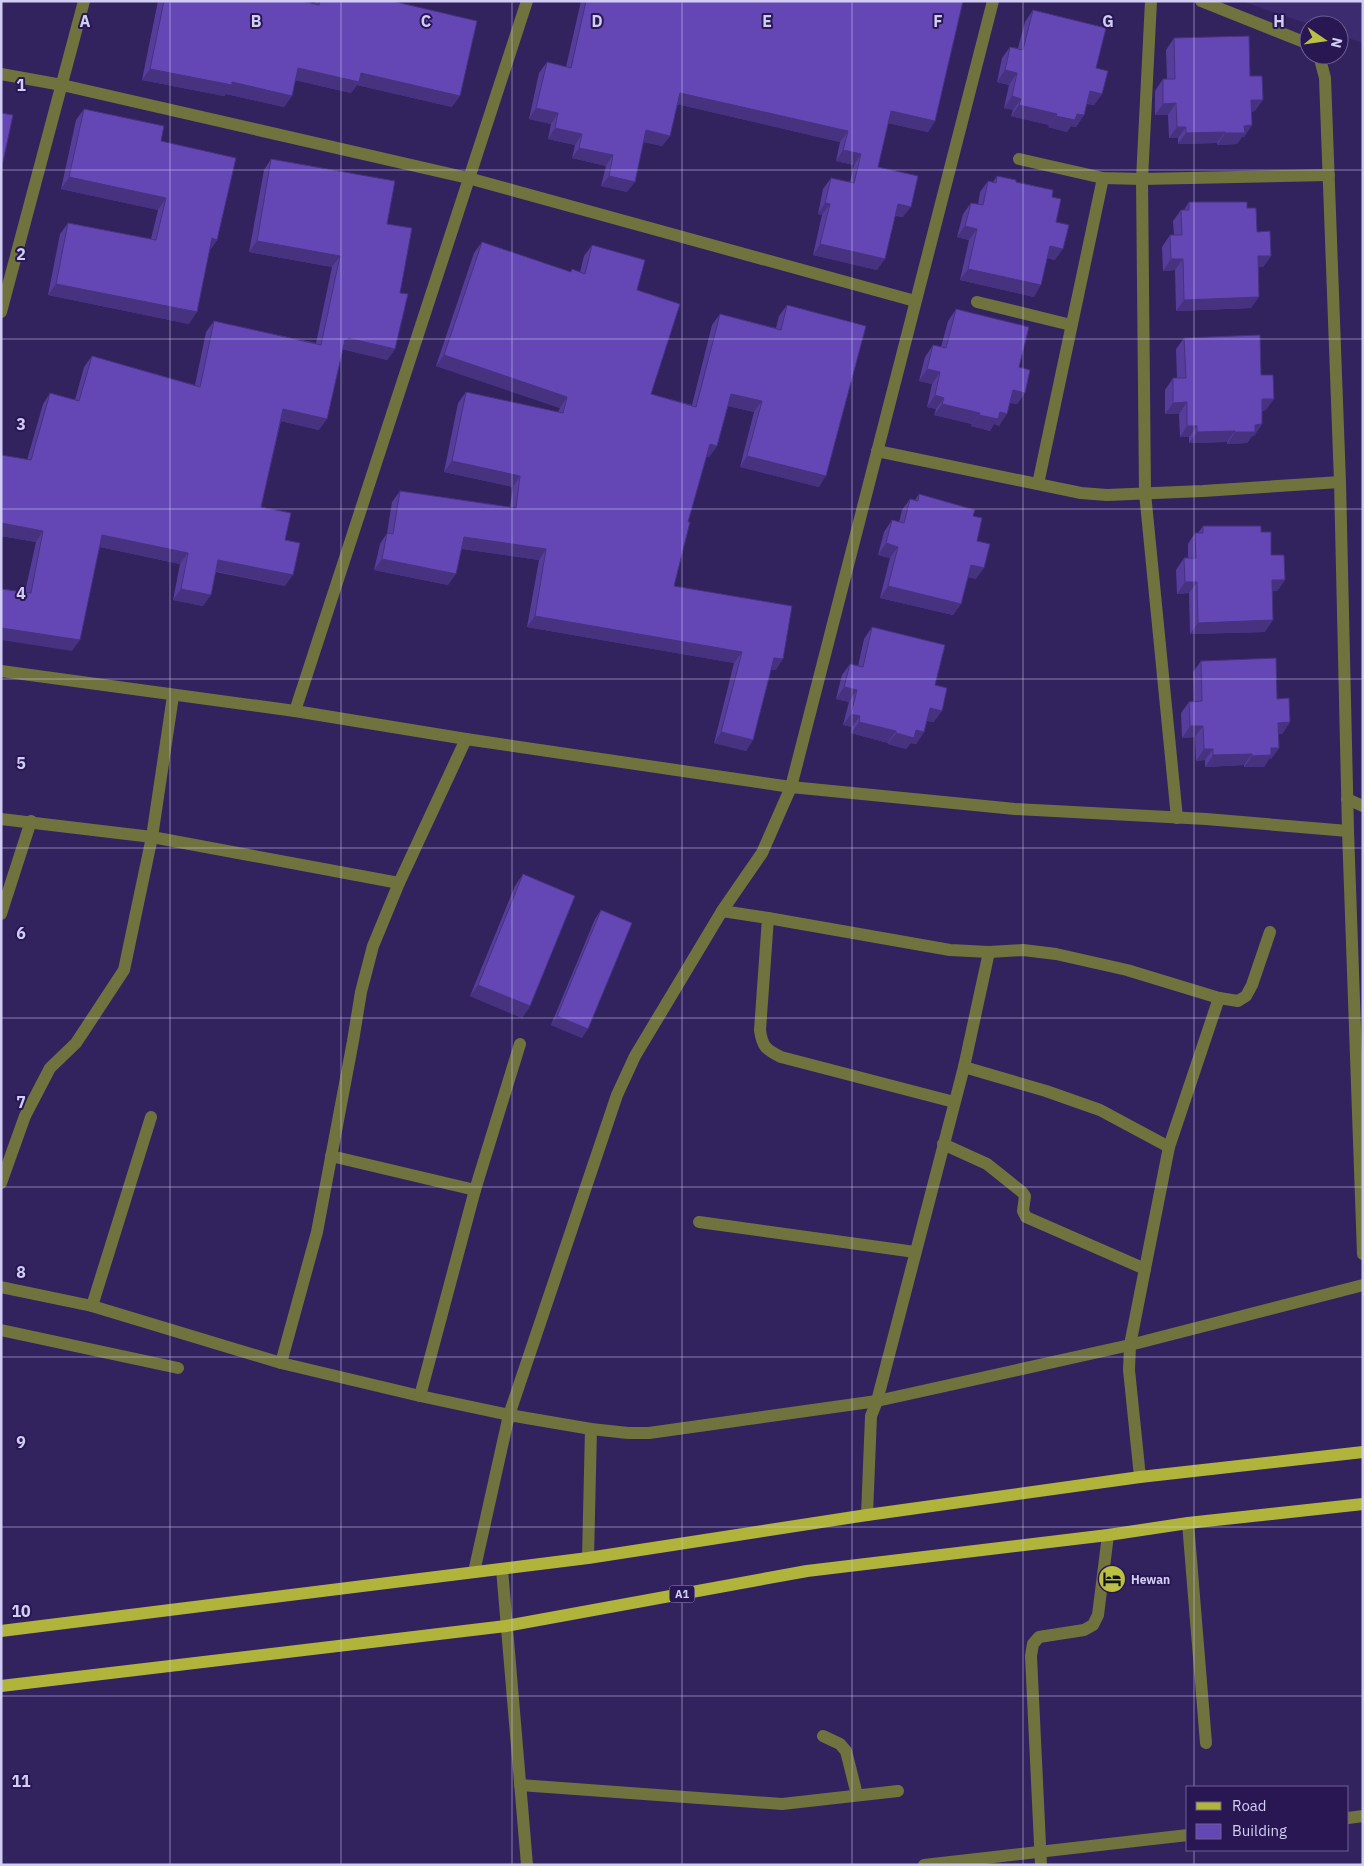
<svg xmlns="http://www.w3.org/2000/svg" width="1364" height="1866" font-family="'IBM Plex Sans',sans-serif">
<rect width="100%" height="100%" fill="#32225e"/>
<!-- built -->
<path fill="#3c2b6e" d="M1241,1H1363V43L1339,35V25H1311Z"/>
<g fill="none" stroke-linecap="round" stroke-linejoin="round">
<!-- minor -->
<g stroke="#70733d" stroke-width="12">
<path d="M1151,1L1142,179L1145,493L1177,818"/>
<path d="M1201,1L1309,44"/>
<path d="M1319,55L1325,78L1340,482L1348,831L1363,1254"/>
<path d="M1,74L62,85L468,178L915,301"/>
<path d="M1019,159L1103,178L1142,179L1329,175"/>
<path d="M977,302L1071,325"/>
<path d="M1,312L84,1"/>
<path d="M877,451L1081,493L1107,495L1203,491L1340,482"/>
<path d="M1038,484L1103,178"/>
<path d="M1,671L295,711L466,739L791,787L1015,809L1206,819L1348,831"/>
<path d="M295,711L527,1"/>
<path d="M1347,799L1363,806"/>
<path d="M1,819L152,837L399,883"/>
<path d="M722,911L768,918L760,1030C762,1046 766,1050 781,1057L954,1102"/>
<path d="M1,914L31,821"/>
<path d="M768,918L950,950L989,952L1023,950L1056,954L1127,970L1219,998L1238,1001L1246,996L1252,985L1270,932"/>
<path d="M964,1067L1046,1091L1100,1110L1169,1147"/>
<path d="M943,1144L987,1164L1022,1192L1025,1196L1023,1211L1026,1217L1145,1269"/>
<path d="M331,1156L475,1190"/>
<path d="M1,1183L25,1116L50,1068L76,1043L124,970L152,837L173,696"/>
<path d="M699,1222L915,1252"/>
<path d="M1,1287L92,1306L281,1363L420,1396L509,1415L591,1429L628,1433H649L877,1401L1130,1345L1363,1285"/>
<path d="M92,1306L151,1117"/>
<path d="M1,1330L178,1368"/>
<path d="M281,1363L317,1232L353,1041L361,992L373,946L399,883L466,739"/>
<path d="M420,1396L475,1190L520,1044"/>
<path d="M1140,1477L1129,1370L1130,1345L1169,1147L1219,998"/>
<path d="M867,1515L871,1416L877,1401L964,1067L989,952"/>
<path d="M1188,1523L1206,1743"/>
<path d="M588,1558L591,1429"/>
<path d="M502,1569L527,1865"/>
<path d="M474,1572L509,1415L617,1095L635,1056L722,911L762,853L791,787L993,1"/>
<path d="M823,1736L840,1744L846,1751L857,1795"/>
<path d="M520,1785L782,1804L898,1791"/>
<path d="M1348,1818L1363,1816"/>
<path d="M924,1865L1188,1835"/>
<path d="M1041,1865L1031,1656L1033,1644L1039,1637L1084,1630L1093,1625L1098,1615L1108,1535"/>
</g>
<!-- major -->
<g stroke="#b0b43a" stroke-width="12">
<path d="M1,1631L588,1558L867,1515L1140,1477L1363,1452"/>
<path d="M1,1686L506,1626L807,1571L1108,1535L1188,1523L1363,1504"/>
</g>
</g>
<!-- wall -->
<g fill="#563d9c">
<path d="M158,1H303L314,4L315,1H392L452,107L357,85L351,93L295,80L292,96L284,107L226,94L224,96L142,80Z"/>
<path d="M581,1H963L935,121L928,132L888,123L878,167L903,217L895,216L877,270L813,255L822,215L818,214L823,189L831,178L850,182L854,165L836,161L840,142L677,104L670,136L662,146L644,142L627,192L601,186L606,166L572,158L575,145L548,139L551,124L529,119L539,73L547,62L566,67Z"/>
<path d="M1033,10L1096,68L1102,94L1094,105L1087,104L1084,115L1076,127L1071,126L1067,132L1048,127L1049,125L1011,116L1013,110L1004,108L1009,85L997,82L1002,58L1010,47L1018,48L1025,22Z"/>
<path d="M1174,38L1250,76L1255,111L1251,112L1252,125L1244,137H1242L1237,144L1217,145V143L1178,144V138H1169L1168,115H1155V91L1163,79H1167L1166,50Z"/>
<path d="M84,109L161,141L217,240L210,250L189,324L48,295L60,234L68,223L151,239L158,210L61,189L76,120Z"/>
<path d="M271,159L387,224L400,293L395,349L387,360L342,349L319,430L281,421L261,507L285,540V586L216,572L203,606L173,600L180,564L100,547L72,651L25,592L36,542L1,536V455L27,460L43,404L50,393L75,400L84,367L92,356L195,385L206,332L214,321L316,343L332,267L249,252L264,170Z"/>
<path d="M997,176L1052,197L1056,222L1055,260L1047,258L1034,297L960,280L969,240L957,237L963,214L971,203L978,204L980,192L988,181L993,182Z"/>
<path d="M1189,202L1247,208L1257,232L1271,256L1263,267H1258L1251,308L1176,311L1175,270L1163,271L1162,247L1170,235H1174L1173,221L1181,210H1184Z"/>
<path d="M482,242L570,272L572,269L580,272L584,256L592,245L637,290L651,394L692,405L712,325L720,314L776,328L779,316L787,305L819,487L740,467L754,412L728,406L717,446L709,457L706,456L688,522L674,586L776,670L771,669L753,740L746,751L714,743L734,663L527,627L539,560L462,549L448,585L374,570L380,544L387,533L392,502L400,491L510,507L513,487L444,472L458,403L466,392L558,412L560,408L436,366L474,253Z"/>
<path d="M956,309L1019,367L1025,393L1017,404L1010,403L999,426L994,424L990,431L971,426L972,424L934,415L936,409L927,407L932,384L919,381L925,357L933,345L941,347L948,321Z"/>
<path d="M1184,338L1261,375L1266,410L1262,411V424L1254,436H1252L1247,443L1227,444V442L1189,443V437H1180L1179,414H1165V390L1173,378H1177L1176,349Z"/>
<path d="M919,494L973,516L977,541L976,579L968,577L961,604L953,615L880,598L890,558L878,555L884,532L892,520L899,522L902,510L910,499L915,500Z"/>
<path d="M1203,526L1261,532L1271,555L1285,580L1277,591H1272L1265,632L1190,634L1189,593L1177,594L1176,570L1184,558H1188V544L1195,533H1198Z"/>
<path d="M872,627L935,685L934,722L927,721L924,732L916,744L911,743L906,749L888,744V743L851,733L852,727L843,725L849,702L836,699L842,675L850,664L858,666L864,639Z"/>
<path d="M1201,661L1277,699L1290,722L1282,734H1278L1279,748L1271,759H1269L1264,767H1244V765L1205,767V760L1196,761L1195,737L1182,738L1181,713L1189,702L1194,701L1193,672Z"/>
<path d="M523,874L530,1006L522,1018L470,996L515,886Z"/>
<path d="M601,910L582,1038L551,1025L595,919Z"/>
</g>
<!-- shaded-wall -->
<g fill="#46327f">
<path d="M298,68L361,73L460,96L452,107L357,85L351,93L290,79Z"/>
<path d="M150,69L232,82L292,96L284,107L226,94L224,96L142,80Z"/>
<path d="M1005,70L1017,73L1009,85L997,82Z"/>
<path d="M1090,91L1102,94L1094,105L1082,102Z"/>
<path d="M680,93L848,131L840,142L672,103Z"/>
<path d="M1012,96L1021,99L1013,110L1004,108Z"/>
<path d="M1251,100H1263L1255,111L1243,112Z"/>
<path d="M1176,103L1168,115H1155L1163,104Z"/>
<path d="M1019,105L1057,114L1049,125L1011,116Z"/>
<path d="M536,108L558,113L551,124L529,119Z"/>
<path d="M891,111L935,121L928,132L883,122Z"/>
<path d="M1077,114L1084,115L1076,127L1071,126L1067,132L1048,127L1056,116Z"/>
<path d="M1252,125L1244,137H1242L1237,144L1217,145L1225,133L1244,126Z"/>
<path d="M1177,127H1186L1178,138H1169Z"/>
<path d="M555,128L582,134L575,145L548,139Z"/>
<path d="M646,130L670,136L662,146L639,141Z"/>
<path d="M1225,132L1217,143L1178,144L1186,133Z"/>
<path d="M579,148L613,155L606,166L572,158Z"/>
<path d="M843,150L861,154L854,165L836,161Z"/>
<path d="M609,176L635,182L627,192L601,186Z"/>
<path d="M69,177L166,198L158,210L61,189Z"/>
<path d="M825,203L830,204L822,215L818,214Z"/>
<path d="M898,204L911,207L903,217L890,214Z"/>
<path d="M965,226L977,229L969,240L957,237Z"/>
<path d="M212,238L217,240L209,251Z"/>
<path d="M257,241L340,256L332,267L249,252Z"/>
<path d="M820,244L885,259L877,270L813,255Z"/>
<path d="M1050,246L1063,249L1055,260L1042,257Z"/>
<path d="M1258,256H1271L1263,267L1250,268Z"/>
<path d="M1171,259H1183L1175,270L1163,271Z"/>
<path d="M968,269L1041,285L1034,297L960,280Z"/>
<path d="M56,284L197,312L189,324L48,295Z"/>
<path d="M1259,297L1251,308L1176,311L1184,300Z"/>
<path d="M348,338L395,349L387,360L341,349L345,340Z"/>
<path d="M444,355L567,397L560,408L436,366Z"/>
<path d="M927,369L940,372L932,384L919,381Z"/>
<path d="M1013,390L1025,393L1017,404L1005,401Z"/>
<path d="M731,394L762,401L754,412L723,405Z"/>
<path d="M935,395L944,398L936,409L927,407Z"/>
<path d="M1262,399H1274L1266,410L1254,411Z"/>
<path d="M1187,402L1179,414H1165L1173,403Z"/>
<path d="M942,404L980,413L972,424L934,415Z"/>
<path d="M283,409L327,419L319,430L276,420Z"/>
<path d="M1000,412L1007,414L999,426L994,424L990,431L971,426L979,415Z"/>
<path d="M1262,424L1254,436H1252L1247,443L1227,444L1235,432L1255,425Z"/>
<path d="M1187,426H1197L1189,437H1180Z"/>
<path d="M1235,431L1227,442L1189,443L1197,432Z"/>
<path d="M710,444L717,446L709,457L702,455Z"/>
<path d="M747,456L826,476L819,487L740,467Z"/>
<path d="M452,461L520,476L513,487L444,472Z"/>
<path d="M1,523L43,531L36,542L1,536Z"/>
<path d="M102,535L188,553L180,564L95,546Z"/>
<path d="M464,537L546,549L539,560L456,548Z"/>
<path d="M886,543L898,547L890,558L878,555Z"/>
<path d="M382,559L456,574L448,585L374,570Z"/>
<path d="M218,560L293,575L285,586L211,570Z"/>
<path d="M971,565L984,568L976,579L963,576Z"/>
<path d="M1272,580H1285L1277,591H1264Z"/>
<path d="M1185,582H1197L1189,593L1177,594Z"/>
<path d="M888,586L961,604L953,615L880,598Z"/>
<path d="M181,589L211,595L203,606L173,600Z"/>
<path d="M535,616L742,652L734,663L527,627Z"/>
<path d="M1273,620L1265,632L1190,634L1198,623Z"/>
<path d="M1,628L80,640L72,651L1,640Z"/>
<path d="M774,658L783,659L776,670L766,669Z"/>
<path d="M844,687L857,690L849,702L836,699Z"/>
<path d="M930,708L942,711L934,722L922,720Z"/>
<path d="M851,714L860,716L852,727L843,725Z"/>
<path d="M859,722L896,731L888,743L851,733Z"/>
<path d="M1290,722L1282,734H1270L1278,723Z"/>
<path d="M1190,726H1203L1195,737L1182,738Z"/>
<path d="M916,730L924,732L916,744L911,743L906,749L888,744L896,733Z"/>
<path d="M721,732L753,740L746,751L714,743Z"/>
<path d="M1271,748H1279L1271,759H1269L1264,767H1244L1252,756Z"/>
<path d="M1204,749H1213L1205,760L1196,761Z"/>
<path d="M1252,754L1244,765L1205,767L1213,755Z"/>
<path d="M478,985L530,1006L522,1018L470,996Z"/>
<path d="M557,1016L588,1029L582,1038L551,1025Z"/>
</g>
<!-- building -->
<g fill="#6447b5" stroke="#46327f">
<path d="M164,1H303L319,5L320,1H392L477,21L460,96L361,73L359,82L298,68L292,96L232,82V85L150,69Z"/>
<path d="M586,1H963L935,121L891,111L878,167L918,176L911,207L898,204L885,259L820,244L830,204L825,203L831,178L854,183L861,154L843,150L848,131L680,93L670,136L646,130L635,182L609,176L613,155L579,148L582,134L555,128L558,113L536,108L547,62L571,68Z"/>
<path d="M1033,10L1106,28L1096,68L1108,71L1102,94L1090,91L1084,115L1077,114L1075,120L1056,116L1057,114L1019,105L1021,99L1012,96L1017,73L1005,70L1010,47L1023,50Z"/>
<path d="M1249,36L1250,76H1262L1263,100H1251L1252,125L1244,126L1245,133H1225V132L1186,133V127H1177L1176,103L1163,104V79H1175L1174,38Z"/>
<path d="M84,109L164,126L161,141L236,158L217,240L212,238L197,312L56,284L68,223L156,240L166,198L69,177Z"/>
<path d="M1,113L13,115L1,171Z"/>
<path d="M271,159L395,181L387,224L412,228L400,293L408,294L395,349L348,338V340H345L327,419L283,409L261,507L291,513L285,540L300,543L293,575L218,560L211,595L181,589L188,553L102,535L80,640L1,628V589L31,593L43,531L1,523V455L31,460L50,393L79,401L92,356L200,387L214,321L321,345L340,256L257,241Z"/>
<path d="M997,176L1016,180V182L1053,190L1052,197L1061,199L1056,222L1069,225L1063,249L1050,246L1041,285L968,269L977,229L965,226L971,203L983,205L988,181L996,183Z"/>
<path d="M1189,202H1247V208H1256L1257,232L1270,231L1271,256H1258L1259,297L1184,300L1183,259H1171L1170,235H1182L1181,210H1189Z"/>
<path d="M482,242L571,272L572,269L585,274L592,245L645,260L637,290L680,304L651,394L696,407L720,314L781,330L787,305L866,326L826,476L747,456L762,401L731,394L717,446L710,444L688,522H690L674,586L792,606L783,659L774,658L753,740L721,732L742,652L535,616L546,549L464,537L456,574L382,559L387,533L393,534L400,491L516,508L520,476L452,461L466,392L563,413L567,397L444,355Z"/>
<path d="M956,309L1029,327L1019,367L1030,370L1025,393L1013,390L1007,414L1000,412L998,419L979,415L980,413L942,404L944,398L935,395L940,372L927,369L933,345L946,348Z"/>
<path d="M1260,335L1261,375H1273L1274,399H1262V424L1255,425V432H1235V431L1197,432V426H1187V402L1173,403V378H1186L1184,338Z"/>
<path d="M919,494L975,510L973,516L982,518L977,541L990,544L984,568L971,565L961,604L888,586L898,547L886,543L892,520L904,523L910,499L918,501Z"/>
<path d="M1203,526H1261V532H1271V555H1284L1285,580H1272L1273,620L1198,623L1197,582H1185L1184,558H1196L1195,533H1203Z"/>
<path d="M872,627L945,645L935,685L947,688L942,711L930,708L924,732L916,730L914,738L896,733V731L859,722L860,716L851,714L857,690L844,687L850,664L863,667Z"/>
<path d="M1276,658L1277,699L1289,698L1290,722L1278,723L1279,748H1271V755L1252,756V754L1213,755V749H1204L1203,726H1190L1189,702L1202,701L1201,661Z"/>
<path d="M523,874L575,896L530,1006L478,985Z"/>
<path d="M601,910L632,923L588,1029L557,1016Z"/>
</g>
<!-- grid -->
<path fill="none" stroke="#d2cef3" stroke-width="1" stroke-opacity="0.55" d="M170,1V1865M341,1V1865M512,1V1865M682,1V1865M852,1V1865M1023,1V1865M1194,1V1787M1,170H1363M1,339H1363M1,509H1363M1,679H1363M1,848H1363M1,1018H1363M1,1187H1363M1,1357H1363M1,1527H1363M1,1696H1363M1194,1850V1865"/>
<!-- icons -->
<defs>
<g id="hotel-disc" transform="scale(1.4375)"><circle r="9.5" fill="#bbc044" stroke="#281752"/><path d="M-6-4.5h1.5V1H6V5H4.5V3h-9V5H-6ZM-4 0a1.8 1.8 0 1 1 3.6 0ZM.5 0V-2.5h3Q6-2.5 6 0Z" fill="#111"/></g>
</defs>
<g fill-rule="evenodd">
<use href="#hotel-disc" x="1112" y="1579"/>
</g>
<g text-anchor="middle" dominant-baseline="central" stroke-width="4" stroke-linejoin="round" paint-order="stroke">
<!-- shield labels -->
<rect fill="#281752" stroke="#9f97c3" stroke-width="1" x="669.5" y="1585.5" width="25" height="17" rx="4"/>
<g font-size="11" font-weight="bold" fill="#d2cef3">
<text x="682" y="1594">A1</text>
</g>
<!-- poi labels -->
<g font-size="12" font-weight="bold" fill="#d2cef3" stroke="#281752" text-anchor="start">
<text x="1131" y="1579">Hewan</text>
</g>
</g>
<g font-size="16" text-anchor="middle" font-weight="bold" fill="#d2cef3" stroke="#281752" stroke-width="4" stroke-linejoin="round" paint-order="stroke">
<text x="85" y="27">A</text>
<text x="256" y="27">B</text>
<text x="426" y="27">C</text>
<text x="597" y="27">D</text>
<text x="767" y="27">E</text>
<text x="938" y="27">F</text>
<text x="1108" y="27">G</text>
<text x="1279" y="27">H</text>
<text x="21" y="91">1</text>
<text x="21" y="260">2</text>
<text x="21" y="430">3</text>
<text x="21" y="599">4</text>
<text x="21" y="769">5</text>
<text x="21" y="939">6</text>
<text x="21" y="1108">7</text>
<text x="21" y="1278">8</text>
<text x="21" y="1448">9</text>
<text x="21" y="1617">10</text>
<text x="21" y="1787">11</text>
</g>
<!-- border -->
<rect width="1364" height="1866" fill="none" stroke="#d2cef3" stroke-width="5"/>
<!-- legend -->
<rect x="1186" y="1786" width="162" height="65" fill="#281752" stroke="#6c6092"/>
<rect x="1196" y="1802" width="25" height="8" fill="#b0b43a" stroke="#6c6092"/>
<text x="1232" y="1811" font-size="15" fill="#d2cef3">Road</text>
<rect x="1196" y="1824" width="25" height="15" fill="#6447b5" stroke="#6c6092"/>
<text x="1232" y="1836" font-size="15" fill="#d2cef3">Building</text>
<!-- north arrow -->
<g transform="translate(1324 40) rotate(103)"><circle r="24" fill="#281752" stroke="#6c6092"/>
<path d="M0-4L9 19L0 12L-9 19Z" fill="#bbc044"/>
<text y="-8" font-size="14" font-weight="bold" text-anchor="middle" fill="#d2cef3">N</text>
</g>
</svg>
